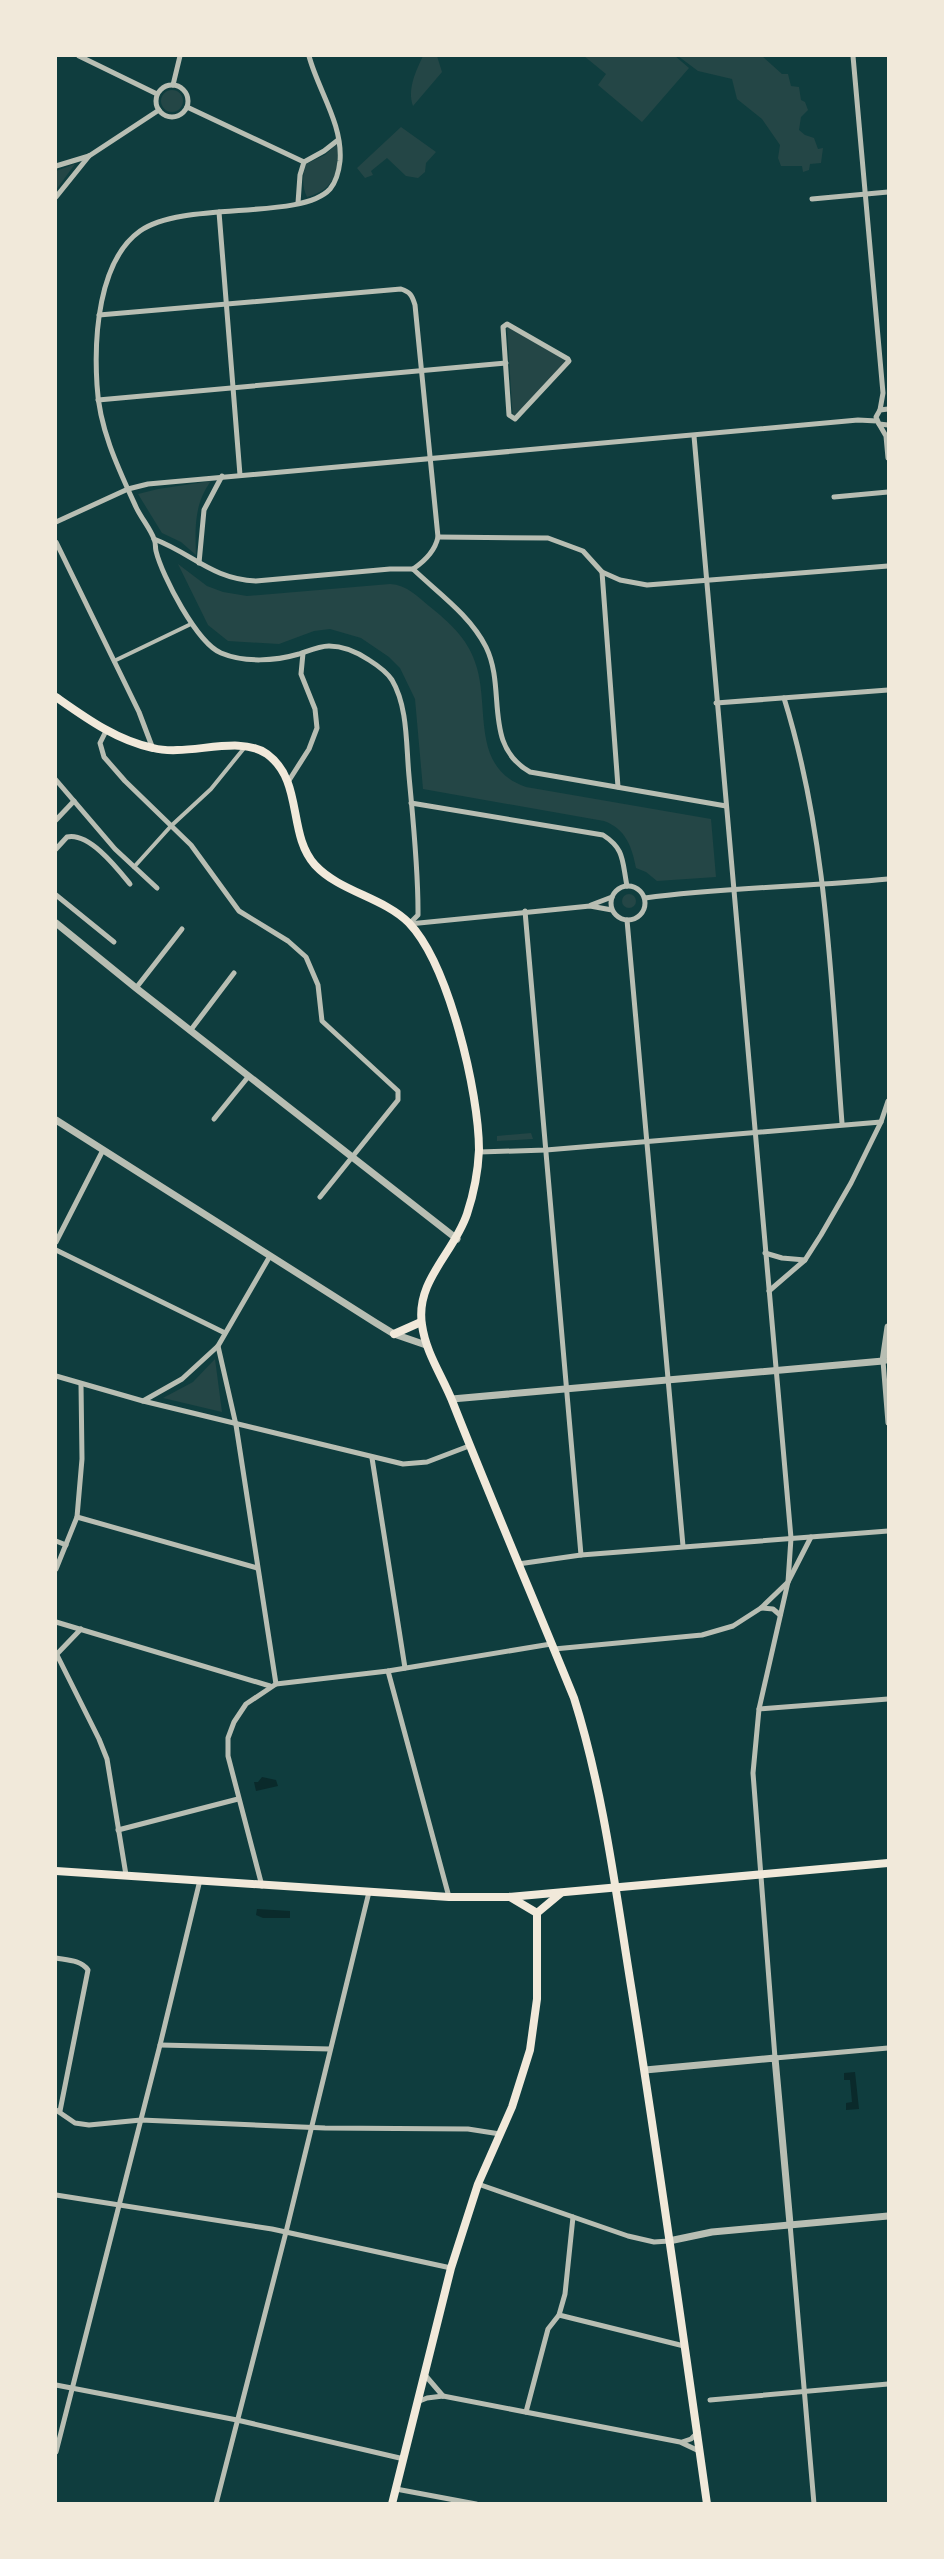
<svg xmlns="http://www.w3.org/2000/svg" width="944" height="2559" font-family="'Fira Sans Condensed',sans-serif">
<rect width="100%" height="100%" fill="#0f3d3e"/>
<!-- green -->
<g fill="#244646">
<path d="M423,56H437L442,72L413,106C407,89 416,71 423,56Z"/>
<path d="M584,56H675L689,68L642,122L598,85L606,74Z"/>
<path d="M678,56H762L782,74H788L791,86L799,87L801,100L805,102L808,110L801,117L799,130L805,135L814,138L818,149L823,148L821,163L810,164L809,170L803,172L802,166H781L778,158L780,145L762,119L737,99L732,79L698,71Z"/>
<circle cx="172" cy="101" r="11"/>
<path d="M401,127L436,152L426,163L425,172L418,178L406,176L387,158L371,171L373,175L365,178L357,168Z"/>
<path d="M337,144C339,171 336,189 307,197C302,186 302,176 306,164L325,155Z"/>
<path d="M75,164L56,190V171Z"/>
<path d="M507,327L567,361L513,417L512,406Z"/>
<path d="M211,481C194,504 195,528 196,555L181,542L162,533L138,494L158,489Z"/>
<path d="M178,564L207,586L223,592L247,596L390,584C407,585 417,596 429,606C449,622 467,638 475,662C491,705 469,768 526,787L711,819L716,877L657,881L646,872L636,868C632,847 626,829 604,821L423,789L415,699L400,668L389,657L361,638L330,629L314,631L279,644L228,641L208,625Z"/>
<circle cx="629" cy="901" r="7"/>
<path d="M531,1133L533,1139L497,1141V1136Z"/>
<path d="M215,1359L222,1412L163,1398L193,1382Z"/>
</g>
<!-- water -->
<g fill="#0a2a2b">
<path d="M262,1777L276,1780L278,1786L256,1791L254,1782H258Z"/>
<path d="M257,1909L290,1911V1918H263L256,1915Z"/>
<path d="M855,2072L859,2109L846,2110V2103L852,2102L850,2080H844V2073Z"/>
</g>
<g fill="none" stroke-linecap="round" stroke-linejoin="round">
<!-- pedestrian -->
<g stroke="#b8beb3" stroke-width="4">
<path d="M114,661L191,624"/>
<path d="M134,867L171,826L211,789L245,747"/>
</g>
<!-- minor -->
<g stroke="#b8beb3" stroke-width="5">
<path d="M79,56L157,94"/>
<path d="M309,56C318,90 343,124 340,161C339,170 336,182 330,189C301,221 184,200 140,231C98,261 94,338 97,385C99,428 118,468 136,507C141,518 150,528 154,539C156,543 155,547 156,551C162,576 197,643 221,653C245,663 275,661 299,654C308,651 319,646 329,646C343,646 357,652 369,660C377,665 386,671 392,680C408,707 406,745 409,776C413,820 418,866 418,910V915L409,924"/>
<path d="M853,56L883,393L880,410"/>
<circle cx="172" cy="101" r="16"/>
<path d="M173,85L180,56"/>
<path d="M187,107L304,162"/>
<path d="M56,166L89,156L159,110"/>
<path d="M56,197L89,156"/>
<path d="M812,199L888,192"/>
<path d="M298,203L300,175L304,162L324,151L338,140"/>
<path d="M219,212L240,475"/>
<path d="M99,315L401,289C410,292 412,295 415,305L438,537C435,551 425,561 413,569"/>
<path d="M507,324L568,359L569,361L515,419L509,415L503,327Z"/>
<path d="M98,400L506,363"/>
<path d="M888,409L880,410L876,417L879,424L888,425"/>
<path d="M879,424L886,436L888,458"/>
<path d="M694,436L791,1538L788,1582L759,1709L753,1773L775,2058L888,2048"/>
<path d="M834,497L888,492"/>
<path d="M56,522L128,489L148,484L858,420L877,421"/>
<path d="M438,537L548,538L583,551L602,572L620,580L647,585L888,566"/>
<path d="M154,539C193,554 212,579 256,581L390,569H413C438,593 470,615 486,647C507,690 482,745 530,772L726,806"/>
<path d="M56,542L139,712L153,749"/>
<path d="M199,563L204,510L222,476"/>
<path d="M602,572L618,787"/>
<path d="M784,698C827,836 831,981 842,1123"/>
<path d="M716,703L888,690"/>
<path d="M106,731L100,743L104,757L125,781L191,845L239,911L288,941L306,957L318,985L322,1021L398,1091V1100L320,1197"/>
<path d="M56,780L115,849L157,888"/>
<path d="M288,782L309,749L317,728L315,709L301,674L303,653"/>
<path d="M411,803L603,835C625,849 622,861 627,886"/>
<path d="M56,820L74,801"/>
<path d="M56,849L67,837C89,832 117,868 130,884"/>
<circle cx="628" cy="903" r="17"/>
<path d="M56,895L114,942"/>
<path d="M645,898C725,887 807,887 888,879"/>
<path d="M591,905L612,897"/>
<path d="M525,911L581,1555"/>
<path d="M627,920L683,1546"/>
<path d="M409,924L590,906L612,910"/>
<path d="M136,988L182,929"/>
<path d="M190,1031L234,973"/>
<path d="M214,1119L248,1077"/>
<path d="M479,1152L546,1150L881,1122"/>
<path d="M56,1242L103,1150"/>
<path d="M56,1250L225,1333"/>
<path d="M765,1253L782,1258L805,1260"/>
<path d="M769,1291L805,1260L821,1235L851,1183L881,1122L888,1101"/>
<path d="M218,1346L236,1425L276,1684"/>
<path d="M888,1361H883L888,1423"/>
<path d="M56,1376L143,1401L403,1464L427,1462L469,1446"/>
<path d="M143,1401L182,1379L218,1346L270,1256"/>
<path d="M372,1458L405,1668"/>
<path d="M77,1517L257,1568"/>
<path d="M56,1541L66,1545"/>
<path d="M518,1564L581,1555L888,1531"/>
<path d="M56,1569L77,1517L82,1459L81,1384"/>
<path d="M761,1608L773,1609L780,1615"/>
<path d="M56,1622L270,1686"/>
<path d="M554,1649L702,1635L733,1626L761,1608L788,1582L811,1537"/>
<path d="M56,1653L99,1739L107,1759L126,1875"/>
<path d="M56,1655L81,1629"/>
<path d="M388,1671L449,1897"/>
<path d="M759,1709L888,1699"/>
<path d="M118,1830L238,1799"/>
<path d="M262,1886L228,1756V1738L234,1722L246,1704L276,1684L388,1671L551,1644"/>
<path d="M56,1958C67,1960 81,1960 88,1970L60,2111"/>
<path d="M160,2045L330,2049"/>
<path d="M56,2110L75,2123L89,2125L141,2120L325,2128L468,2129L500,2134"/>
<path d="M478,2184L628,2236L654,2242L669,2241"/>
<path d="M56,2195L272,2229L451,2268"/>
<path d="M790,2224L814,2504"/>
<path d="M559,2315L684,2346"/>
<path d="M425,2375L443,2396"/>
<path d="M56,2385L237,2420L404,2459"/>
<path d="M710,2400L888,2384"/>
<path d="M417,2402L427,2398L443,2396L680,2442L699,2451"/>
<path d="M526,2412L548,2329L559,2315L565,2294L573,2217"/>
<path d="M682,2442L691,2439L698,2432"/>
<path d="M56,2452L160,2045L200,1880"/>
<path d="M396,2489L476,2504"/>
<path d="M216,2504L286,2232L369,1892"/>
</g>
<!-- tertiary -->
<g stroke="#b8beb3" stroke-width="7">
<path d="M56,923L136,988L457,1239"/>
<path d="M56,1120L376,1323L394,1334L426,1345"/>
<path d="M452,1399L883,1361L888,1327"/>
<path d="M645,2070L775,2058L790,2224"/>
<path d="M669,2241L712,2232L888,2216"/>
</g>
<!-- secondary -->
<g stroke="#f1e9da" stroke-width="8">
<path d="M56,697C86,718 116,740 153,748C188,757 239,734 267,754C304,781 287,834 315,865C340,892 383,897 409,923C449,965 479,1093 479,1150C478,1172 474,1193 467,1214C454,1253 415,1281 422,1325C426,1354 443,1377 453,1403C492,1502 534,1600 574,1698C604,1793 616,1894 632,1992C659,2162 683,2333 707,2504"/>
<path d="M394,1334L421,1322"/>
<path d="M56,1871L449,1897H509L888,1863"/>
<path d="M510,1897L537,1913"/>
<path d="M537,1913L561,1893"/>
<path d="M392,2504L451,2268L478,2184L512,2107L530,2050L537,1999V1913"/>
</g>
</g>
<!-- border -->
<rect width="944" height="2559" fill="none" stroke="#f1e9da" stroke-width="114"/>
</svg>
